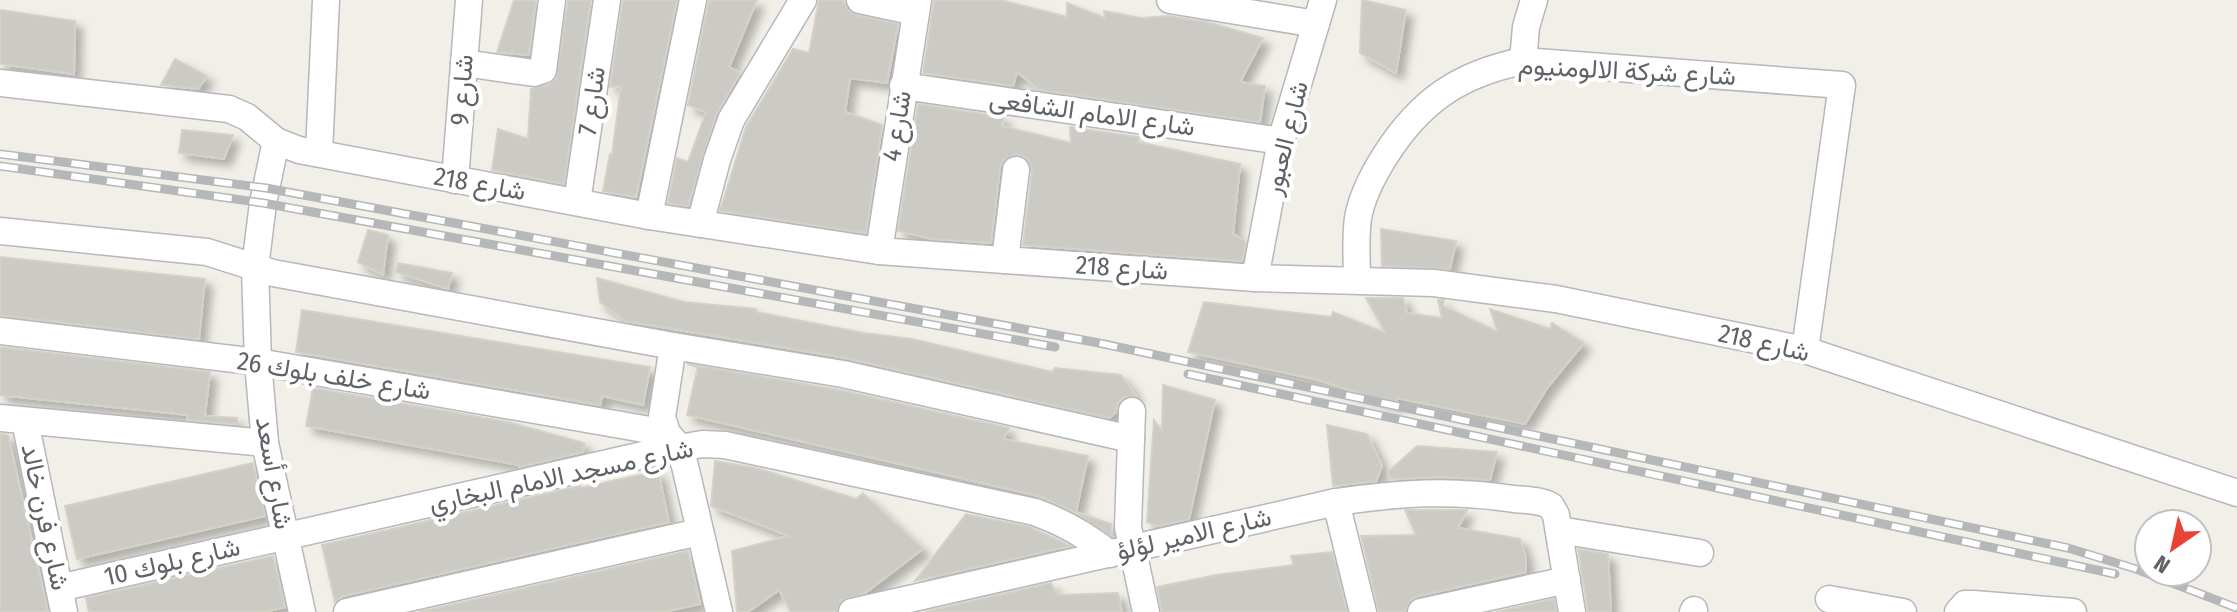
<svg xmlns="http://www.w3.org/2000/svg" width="2237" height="612" font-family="'Fira Sans Condensed',Vazirmatn,sans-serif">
<defs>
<filter id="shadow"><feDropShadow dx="7" dy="7" stdDeviation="4" flood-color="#0004"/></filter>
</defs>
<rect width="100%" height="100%" fill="#f1efe8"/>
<!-- building -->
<g fill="#cccac5" stroke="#d6d1c6" stroke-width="2" filter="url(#shadow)">
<path d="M514,0H536L529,55L497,52Z"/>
<path d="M568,0H591L564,184L492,170L498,129L528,139L531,89L548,85L556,79Z"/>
<path d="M623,0H677L636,197L603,191L610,154L612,155L621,86L610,87Z"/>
<path d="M709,0H757L729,67L740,73L716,115L688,206L668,203L677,158L688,162L706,112L688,105Z"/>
<path d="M819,0L844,1L849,11L856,15L898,24L887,83L850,78L845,112L882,125L866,233L720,211L746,127L793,49L809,53Z"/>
<path d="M934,0H1000L1067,17V3L1105,18L1104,11L1141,18L1168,16L1207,22L1263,38L1240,82L1265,86L1260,122L1040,90L1017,72L1013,86L923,73Z"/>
<path d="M1362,0L1406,10L1396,73L1360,53Z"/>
<path d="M0,10L75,21L74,74L0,64Z"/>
<path d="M175,59L207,76L198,89L161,85Z"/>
<path d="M918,104L1004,117L1002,126L1071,143L1070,127L1139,137L1138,142L1240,164L1233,234L1246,242L1242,261L1023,245L1032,171L1026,158L1017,154L1004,160L1000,167L991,243L933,239L898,231Z"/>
<path d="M182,130L233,135L224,159L179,153Z"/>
<path d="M1381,229L1456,241L1450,269L1382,266Z"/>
<path d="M368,230L388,235L383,275L358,262Z"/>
<path d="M0,257L205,279L199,339L0,315Z"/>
<path d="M398,263L452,273L448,289L396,272Z"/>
<path d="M597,278L684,302L756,309V312L864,333L912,339L1052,372L1055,368L1121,375L1136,396L1124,397L1118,403L1116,412L1109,418L846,358L626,321L600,302Z"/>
<path d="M1366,298H1403L1407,313L1442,318L1438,300H1444L1443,306L1498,332L1490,309L1550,329L1552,323L1584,343L1547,388L1525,424L1397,398L1396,405L1315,379L1188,352L1204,302L1331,317L1333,312L1386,333Z"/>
<path d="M302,310L650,367L643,405L602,396L600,405L296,352Z"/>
<path d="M0,347L210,372L205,416L237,418V424L187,420L188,415L0,395Z"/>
<path d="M687,364L840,390L1009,428L1003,439L1088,456L1076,512L1111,524L1112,536L1072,511L1039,496L687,415L696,375H698L696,374L698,367Z"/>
<path d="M1163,385L1215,400L1189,519L1158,526L1147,522L1154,420L1162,431Z"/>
<path d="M313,388L508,422L584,443L583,452L519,467V465L306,426Z"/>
<path d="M1327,425L1367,434L1382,466L1376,481L1333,486Z"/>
<path d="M0,434L8,435L48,612H0Z"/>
<path d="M1417,446L1497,452L1490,480L1446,477L1391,479L1388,472Z"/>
<path d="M715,461L756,468L856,499L863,493L923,549L865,593L842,600L836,612H791L779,590L748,612H737L732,551L789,536L711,506Z"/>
<path d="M253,463L265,516L77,559L65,506Z"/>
<path d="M658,471L669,522L343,596L335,602L322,545L580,486V488Z"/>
<path d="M1405,510H1467L1458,528L1520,539L1526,558V572L1418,596L1410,601L1405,612H1379L1361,536L1416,535Z"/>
<path d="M966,514L1030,527L1070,546L915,581Z"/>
<path d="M1578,549L1608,554L1611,612H1588Z"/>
<path d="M688,551L700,604L663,612H419Z"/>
<path d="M1332,552L1347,612H1162L1157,587L1216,575L1294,565L1291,556Z"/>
<path d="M273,556L285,607L264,612H89L86,598Z"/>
<path d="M1051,583L1057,595L1118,593L1122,612H924Z"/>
<path d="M1554,599L1556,612H1496Z"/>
</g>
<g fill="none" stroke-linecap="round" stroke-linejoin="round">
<!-- minor casing -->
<g stroke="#b5b8bc" stroke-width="29">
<g id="minor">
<path d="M860,0L916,12"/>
<path d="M1170,0L1316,24"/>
<path d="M1523,61L1526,27L1534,0"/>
<path d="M464,63L534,73L543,70L552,0"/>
<path d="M0,83L229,109L247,117L276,141L299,150L649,216L879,251L1255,278L1434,283L1556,299L1805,350L2237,493"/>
<path d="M903,86L1281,141"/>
<path d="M276,141L263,203L255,268L258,362L265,443L302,612"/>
<path d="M319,153L326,0"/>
<path d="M455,180L469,0"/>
<path d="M577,202L607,0"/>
<path d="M649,216L693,0"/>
<path d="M700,224L717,160L731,120L803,0"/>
<path d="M0,231L207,252L273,273L673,346L843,374L1131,439"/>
<path d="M879,251L918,0"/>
<path d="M1005,260L1016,170"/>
<path d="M1255,278L1281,141L1323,0"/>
<path d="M1357,280C1357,260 1355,239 1358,218C1362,195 1373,175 1385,156C1420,101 1459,74 1523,61L1842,85L1805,350"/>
<path d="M0,331L258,362L667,433"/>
<path d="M673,346L662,417L667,433L679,447L685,466L719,612"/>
<path d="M1132,411L1128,527L1146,612"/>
<path d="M0,418L265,443"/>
<path d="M25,421L64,612"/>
<path d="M1336,502L1363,612"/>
<path d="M1559,530L1700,553"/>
<path d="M59,588L652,453L702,444L725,445L1035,512C1063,522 1086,535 1110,554"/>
<path d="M1829,599L1903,612"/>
<path d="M347,612L699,532"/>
<path d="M852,612L1336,502C1400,493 1450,489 1514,499C1526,500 1540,500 1551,506L1556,515L1572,612"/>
<path d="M1421,612L1567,580"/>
<path d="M1693,612L1694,610"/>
<path d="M1958,612L1965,604H1973L2073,612"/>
</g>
</g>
<!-- minor -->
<use href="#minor" stroke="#fff" stroke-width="26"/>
<!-- rail casing -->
<g stroke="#b6b7b8" stroke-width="9">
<g id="rail">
<path d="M0,154L266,188L1099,343L2068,548L2136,569L2237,608"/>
<path d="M0,166L263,203L1055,347"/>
<path d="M1188,374L2115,574"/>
</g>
</g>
<!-- rail -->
<use href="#rail" stroke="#fff" stroke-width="6" stroke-dasharray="18" stroke-linecap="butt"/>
</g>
<g text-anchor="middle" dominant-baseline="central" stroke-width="8" stroke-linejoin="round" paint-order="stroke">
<!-- street labels -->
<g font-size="26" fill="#5f6368" stroke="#fff">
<text transform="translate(1627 71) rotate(3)">شارع شركة الالومنيوم</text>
<text transform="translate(462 90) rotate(-86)">شارع 9</text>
<text transform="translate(592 101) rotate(-82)">شارع 7</text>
<text transform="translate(1092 113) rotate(8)">شارع الامام الشافعى</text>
<text transform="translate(897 126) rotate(-81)">شارع 4</text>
<text transform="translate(1286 138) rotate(-76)">شارع العبور</text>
<text transform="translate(480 184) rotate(10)">شارع 218</text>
<text transform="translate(1122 268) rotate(4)">شارع 218</text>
<text transform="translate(1764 343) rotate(13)">شارع 218</text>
<text transform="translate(334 376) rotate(9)">شارع خلف بلوك 26</text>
<text transform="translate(274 473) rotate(80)">شارع أسعد</text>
<text transform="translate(561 476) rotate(-12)">شارع مسجد الامام البخاري</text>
<text transform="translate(45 517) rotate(78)">شارع فرن خالد</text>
<text transform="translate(1194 534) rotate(-13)">شارع الامير لؤلؤ</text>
<text transform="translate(172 562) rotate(-13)">شارع بلوك 10</text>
</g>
</g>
<!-- north arrow -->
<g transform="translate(2173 548) rotate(214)"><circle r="38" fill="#ffffff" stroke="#bfc1c3" stroke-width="2"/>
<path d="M0-6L14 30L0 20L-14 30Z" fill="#ea4335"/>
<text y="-12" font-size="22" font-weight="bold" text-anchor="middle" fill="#5f6368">N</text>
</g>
</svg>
